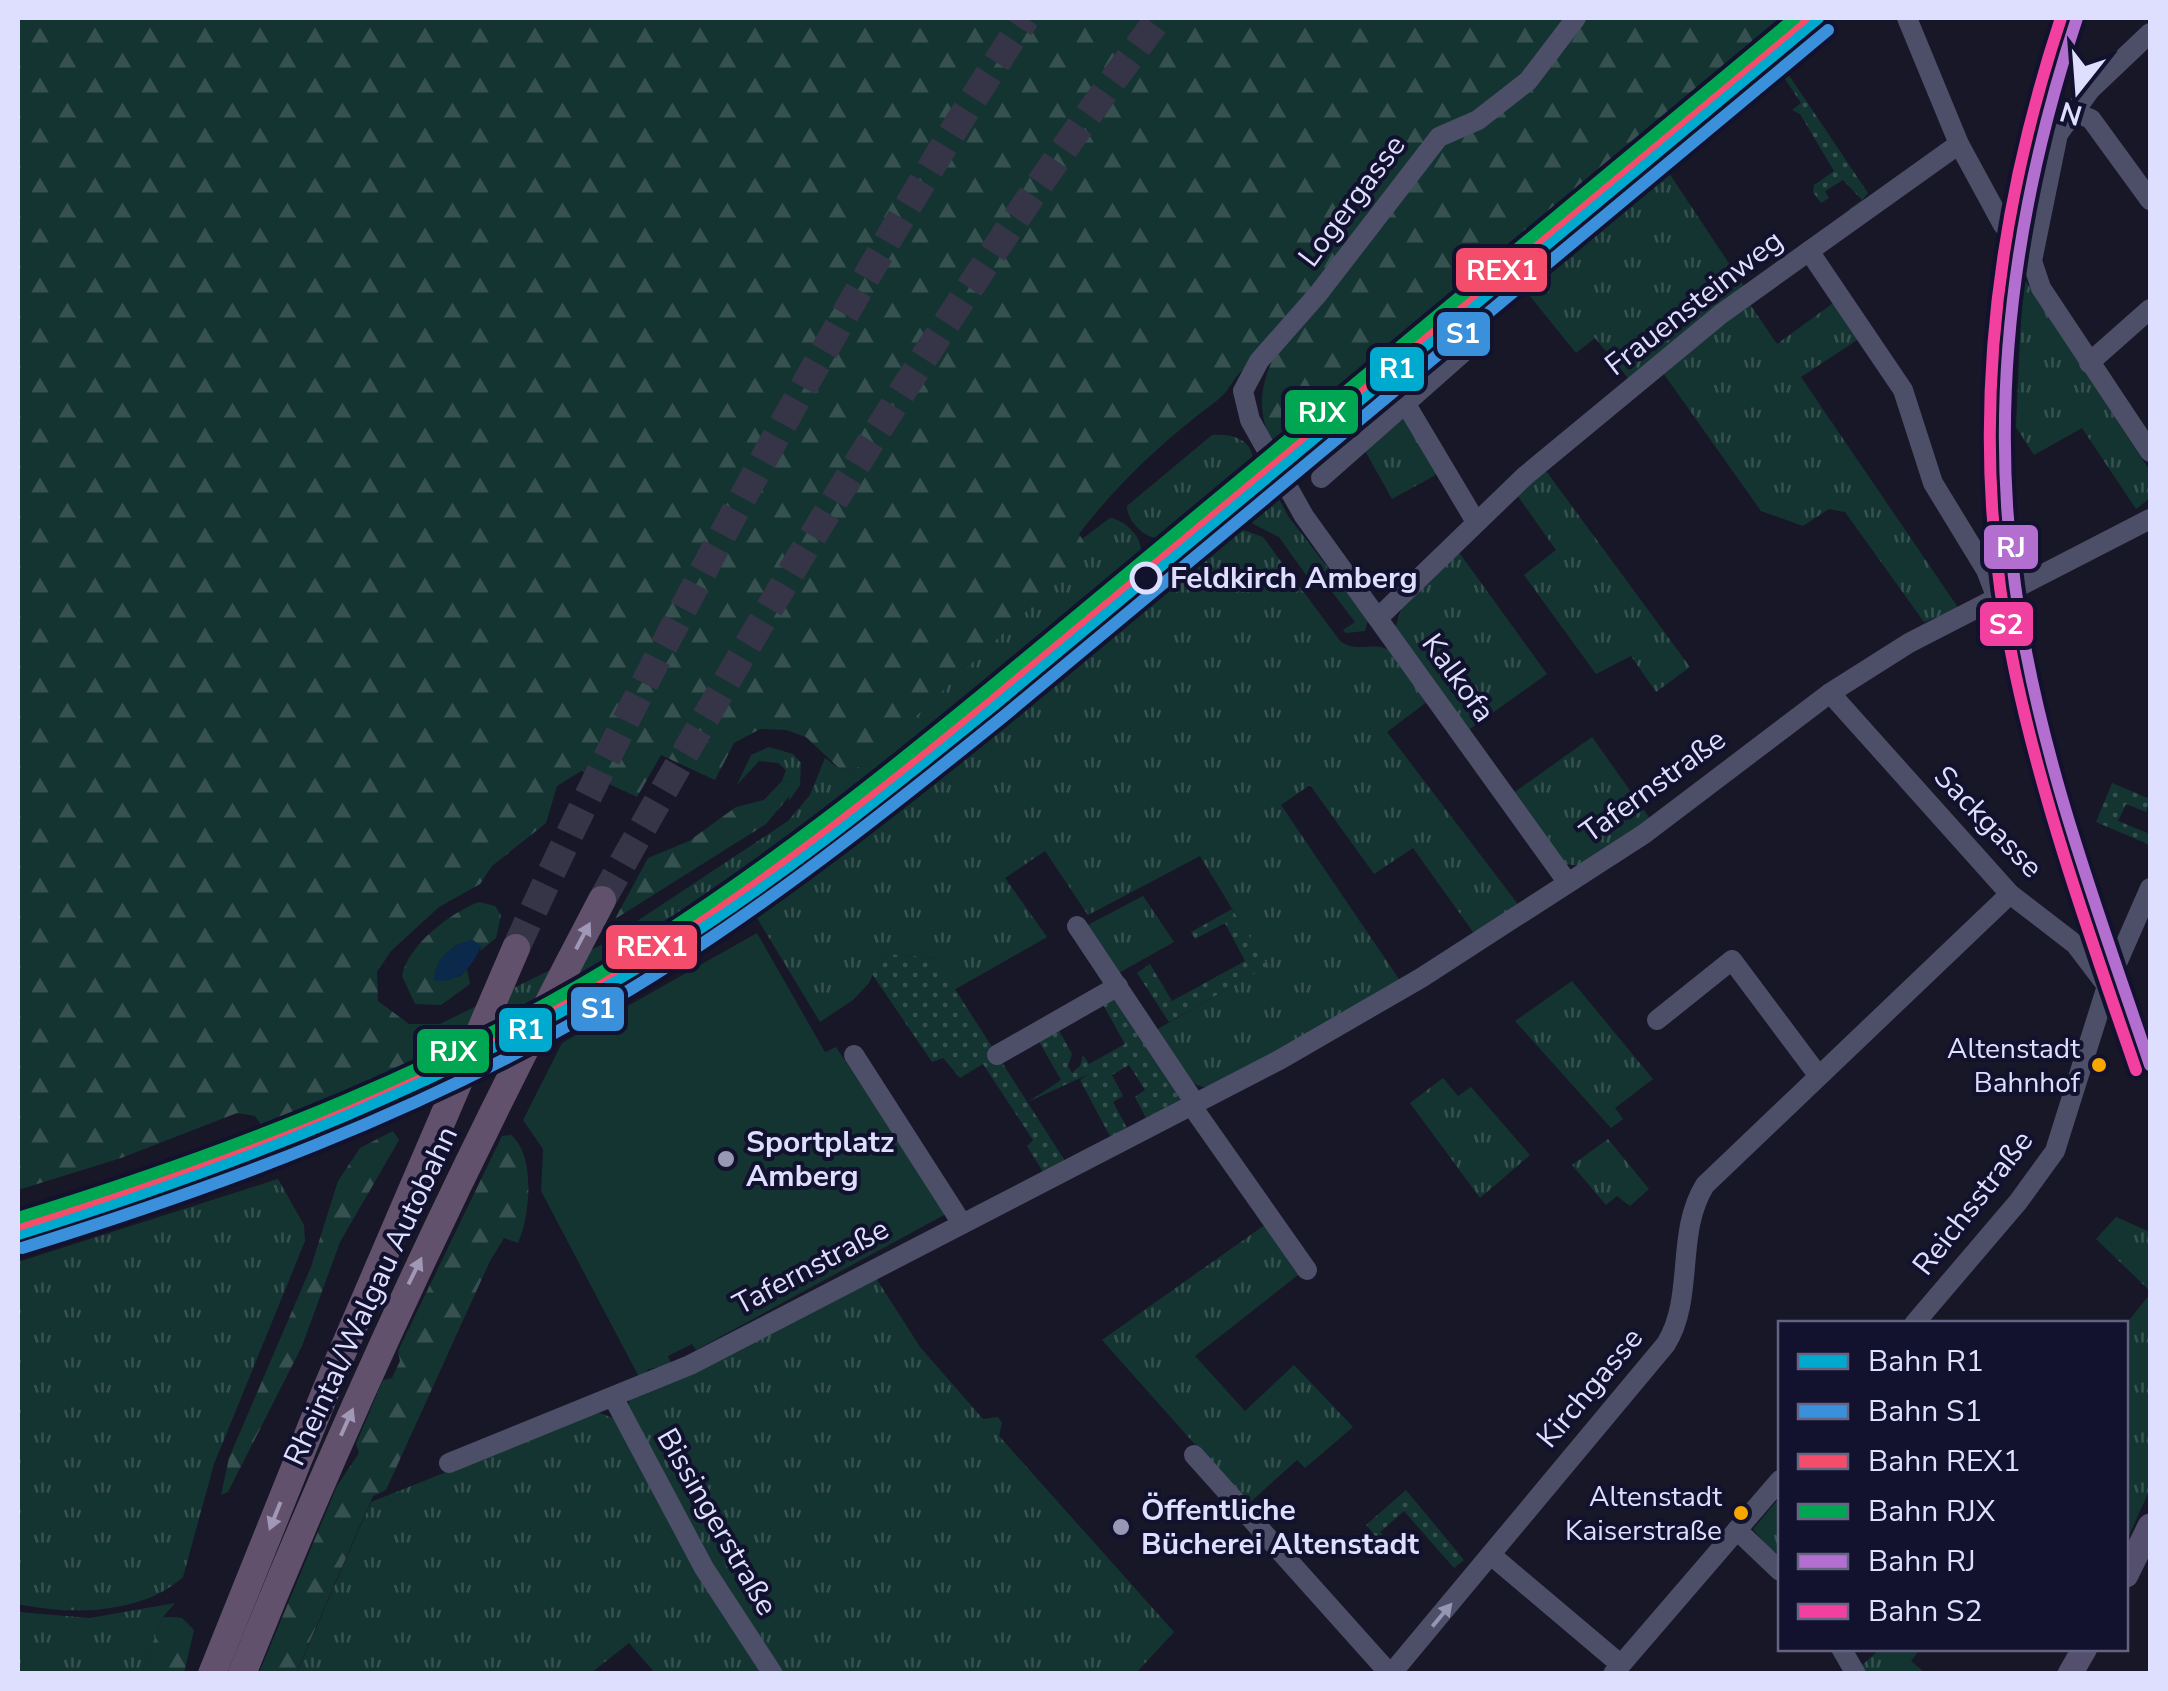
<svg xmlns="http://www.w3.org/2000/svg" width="2168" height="1691" font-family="'Nunito Sans',sans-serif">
<defs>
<pattern id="grass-tufts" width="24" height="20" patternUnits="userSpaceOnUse" patternTransform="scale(2.5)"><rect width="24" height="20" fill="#143431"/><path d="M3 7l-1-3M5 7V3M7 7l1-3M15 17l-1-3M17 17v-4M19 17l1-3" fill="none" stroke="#365150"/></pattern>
<pattern id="forest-firs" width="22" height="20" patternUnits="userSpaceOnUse" patternTransform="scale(2.5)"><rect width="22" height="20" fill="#143431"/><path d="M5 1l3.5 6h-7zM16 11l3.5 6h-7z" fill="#365150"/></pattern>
<pattern id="garden-dots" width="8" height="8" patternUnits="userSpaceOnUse" patternTransform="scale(2.5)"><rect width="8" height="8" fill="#143431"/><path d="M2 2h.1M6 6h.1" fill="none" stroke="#365150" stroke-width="1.8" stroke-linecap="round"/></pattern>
</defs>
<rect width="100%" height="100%" fill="#181728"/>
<!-- grass -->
<g fill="url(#grass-tufts)">
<path d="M1661,161L1744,286L1632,383L1595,338L1576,353L1517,280Z"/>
<path d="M2023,277L2150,471V498L2136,509L2082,428L2034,455L2016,427Z"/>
<path d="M1747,300L1777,344L1836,301L1860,338L1801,377L1959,609L1924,622L1845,512L1829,509L1803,526L1761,511L1661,370Z"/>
<path d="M1439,346L1450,358L1358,440L1346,423Z"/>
<path d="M1395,419H1405L1441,472L1392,499L1363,447Z"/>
<path d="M1212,435C1231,433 1252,439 1253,460L1156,538C1142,536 1127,520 1127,506Z"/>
<path d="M1546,471L1690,667L1656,692L1631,656L1596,674L1524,575L1556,550L1515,492Z"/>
<path d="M1270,482L1288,516L1368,620L1365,631L1346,633L1343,630L1355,622L1323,580L1314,586L1279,537L1242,518L1260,504L1255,495Z"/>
<path d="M1110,518C1125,520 1141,536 1141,551L847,792L843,807L674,922L584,977L452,1048L440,1024L601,945L788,821L810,795L825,758L841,770L864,766L1086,545L1082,539Z"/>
<path d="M1232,526L1263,537L1340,641C1356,653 1371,642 1387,649C1403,656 1418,687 1428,701L1387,732L1520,907L1476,936L1413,848L1374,874L1310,785L1281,805L1401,982L1210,1087C1184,1090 1168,1049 1156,1030L1267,966L1200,856L1088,915L1045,851L1005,878L1047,937L954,990L935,958L889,954L880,958L869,983L853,1000L820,1022L751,908L925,780Z"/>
<path d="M1458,551L1547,674L1467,731L1394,630L1402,608Z"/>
<path d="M1592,737L1651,820L1580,866L1565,864L1512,794Z"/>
<path d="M769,747L793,754L801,763L800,785L789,801L790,782L782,781L786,770L778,763L759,761L737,785L751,755Z"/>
<path d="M1143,896L1174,942L1117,974L1086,926Z"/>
<path d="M1572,981L1653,1079L1615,1108L1623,1119L1611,1128L1515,1021Z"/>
<path d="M1443,1078L1458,1096L1471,1087L1530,1155L1480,1198L1410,1103Z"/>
<path d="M1608,1139L1649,1189L1630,1206L1617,1196L1606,1205L1572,1165Z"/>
<path d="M278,1179L304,1225L305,1241L214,1464L183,1577C141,1615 69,1615 18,1604V1262Z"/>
<path d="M2116,1217L2150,1232V1291L2096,1239Z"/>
<path d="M1269,1222L1303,1271L1195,1356L1245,1411L1294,1365L1353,1427L1305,1468L1297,1460L1248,1504L1102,1340Z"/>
<path d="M874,1275L920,1347L983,1419L998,1417L1002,1423L999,1436L1174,1632L1136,1673H781L710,1565L628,1406L630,1399Z"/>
<path d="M2150,1294V1489L2126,1542V1324Z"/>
<path d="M597,1412L613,1418L766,1673H655L629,1643L591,1673L296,1674L371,1502Z"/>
<path d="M1780,1497V1562L1753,1529Z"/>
<path d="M175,1603L163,1617L141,1673H18V1612L90,1618Z"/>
<path d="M1880,1649H1920L1911,1661L1925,1673H1866L1861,1666Z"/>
</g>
<!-- forest -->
<g fill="url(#forest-firs)">
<path d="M18,18H1576L1528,81L1438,137L1259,361C1231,371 1236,387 1215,402C1164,440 1117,484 1079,534L1086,545L1085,555L864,766L841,770L806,737L786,730L760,729L734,743L715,780L661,755L637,797L581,771L557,786L546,823L492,866L480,884L439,907L391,951L377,972L378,1001L409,1024H440L452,1048L267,1133L255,1116L237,1113L121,1158L18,1190Z"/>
<path d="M1581,18H1794L1275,449C1256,413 1259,385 1277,350L1442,146L1462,133Z"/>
<path d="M782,781L790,782L792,793L766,824L615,919L648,858L689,841L736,807L764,800Z"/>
<path d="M479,902L495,906L501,915L496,938L480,951L481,946L456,945L440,961L459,977L467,969L470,984L441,1005L415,1004L402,976C408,945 450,913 479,902Z"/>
<path d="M393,1131L399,1140L340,1242L302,1346L228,1492L221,1495L229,1458L311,1267L338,1181L360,1148Z"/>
<path d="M511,1135C536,1156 530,1216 518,1243L504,1238L490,1261L386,1490L373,1496L296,1673H259L337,1486L359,1453L356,1444L383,1380L392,1378L400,1361L398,1351L502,1136Z"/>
<path d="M163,1617L182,1618L194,1630L184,1673H141Z"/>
</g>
<!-- garden -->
<g fill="url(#garden-dots)">
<path d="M1780,62L1868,193L1852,213L1849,209L1862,200L1843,180L1825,191L1829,198L1821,203L1813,192L1814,185L1834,171L1800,114L1792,110L1801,103L1783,76L1766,86L1758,81Z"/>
<path d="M2112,783L2150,799L2146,812L2126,804L2118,821L2150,834V845L2096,822Z"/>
<path d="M1232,909L1268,966L1169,1022L1137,973L1150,964L1172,1001L1245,961L1225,923L1195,939L1191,932Z"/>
<path d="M889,954L935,958L1067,1164L1043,1172L1027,1146L1033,1140L983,1064L960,1078L943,1058L932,1062L872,974L880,958Z"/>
<path d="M1112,998L1123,1003L1182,1102L1147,1120L1135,1097L1145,1090L1129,1065L1112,1075L1123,1096L1113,1102L1128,1130L1112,1140L1080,1080L1089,1074L1028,1102L1061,1080L1037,1038L1056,1025L1072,1054L1068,1066L1072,1073L1080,1066L1083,1055L1089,1064L1125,1044L1101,1001Z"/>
<path d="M1406,1490L1464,1560L1454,1568L1404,1511L1380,1532L1394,1548L1389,1552L1366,1525Z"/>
</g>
<!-- pitch -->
<path fill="#143431" d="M757,933L825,1052L836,1047L944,1208V1215L696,1350L692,1344L668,1356L672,1365L649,1369L639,1377L541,1191L543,1149L523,1120L562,1043Z"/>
<!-- water -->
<path fill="#0a294b" d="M473,940L481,946C473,966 458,985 434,980C434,959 453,943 473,940Z"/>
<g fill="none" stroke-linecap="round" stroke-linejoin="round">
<!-- highway-tunnel -->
<g stroke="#363548" stroke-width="28" stroke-dasharray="28 14" stroke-linecap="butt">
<path d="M602,900C772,596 950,297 1159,18"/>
<path d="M516,948C605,754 703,567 807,381C877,258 947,135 1026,18"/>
</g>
<!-- minor -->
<g stroke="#4d4e68" stroke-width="20">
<path d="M1907,18L1959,144L2003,225"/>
<path d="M2150,33L2090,90L2058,134L2032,261L2041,288L2150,452"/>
<path d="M2071,111L2091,119L2150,200"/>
<path d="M1809,251L1903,390L1933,483L1986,570L1996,596"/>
<path d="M2089,363L2150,309"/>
<path d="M1407,406L1476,522"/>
<path d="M1321,478L1484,334"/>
<path d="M1378,618L1525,476L1721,314L1959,144"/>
<path d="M1830,693L2010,894L2075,944L2107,986"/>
<path d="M1568,883L1304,516L1250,420L1243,391L1259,361L1318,294L1439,137L1478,120L1528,81L1576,18"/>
<path d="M1077,926L1195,1103"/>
<path d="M1657,1020L1732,960L1818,1075"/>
<path d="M854,1055L961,1222"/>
<path d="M997,1055L1118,986"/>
<path d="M1191,1105L1307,1270"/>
<path d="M1914,1324L2018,1202L2055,1151L2107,986L2150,888"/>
<path d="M613,1397L704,1568L773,1674"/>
<path d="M1194,1455L1390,1674"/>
<path d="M449,1463L690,1365L1281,1059L1421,978L1644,834L1830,693L1909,643L2150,519"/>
<path d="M1737,1530L1780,1571"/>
<path d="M1491,1555L1620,1664"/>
<path d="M1841,1648L1856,1674"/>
<path d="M1391,1674L1666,1344C1695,1297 1675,1233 1705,1185L2010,894"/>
<path d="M1613,1674L1780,1480"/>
</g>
<!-- major -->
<g stroke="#554f6e" stroke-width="25">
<path d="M2126,1575L2150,1526"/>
<path d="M2070,1674L2085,1648"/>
</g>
<!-- highway -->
<g stroke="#61516c" stroke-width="28">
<path d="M212,1674L327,1388L516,948"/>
<path d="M242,1674C348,1409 469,1152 602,900"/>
</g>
<!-- rail-1 casing -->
<g stroke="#12112e" stroke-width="20">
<path id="rail-1" d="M18,1234C240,1165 456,1079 655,957C775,883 885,793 995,704L1818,18"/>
</g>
<!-- rail-2 casing -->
<g stroke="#12112e" stroke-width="20">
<path id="rail-2" d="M22,1248C220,1187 414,1114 594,1011C740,927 873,822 1004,716L1828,30"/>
</g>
<!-- rail-3 casing -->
<g stroke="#12112e" stroke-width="20">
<path id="rail-3" d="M18,1225C263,1146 504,1048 719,904C798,851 874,791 948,731L1804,18"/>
</g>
<!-- rail-4 casing -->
<g stroke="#12112e" stroke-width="20">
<path id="rail-4" d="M18,1218C238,1150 457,1066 652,941C769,866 878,780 985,692L1795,18"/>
</g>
<!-- rail-5 casing -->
<g stroke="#12112e" stroke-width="20">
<path id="rail-5" d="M2077,18C2016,202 1988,391 2015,585C2037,750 2097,908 2150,1065"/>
</g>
<!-- rail-6 casing -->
<g stroke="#12112e" stroke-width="20">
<path id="rail-6" d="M2061,18C1991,230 1967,452 2015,672C2044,808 2091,939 2136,1070"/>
</g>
<!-- rail-1 -->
<use href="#rail-1" stroke="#00a9ce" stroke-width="12"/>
<!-- rail-2 -->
<use href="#rail-2" stroke="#3a90db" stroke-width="12"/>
<!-- rail-3 -->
<use href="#rail-3" stroke="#f44d6c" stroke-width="12"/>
<!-- rail-4 -->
<use href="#rail-4" stroke="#00a651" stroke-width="12"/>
<!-- rail-5 -->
<use href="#rail-5" stroke="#b36fd0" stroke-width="12"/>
<!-- rail-6 -->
<use href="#rail-6" stroke="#f240a1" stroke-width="12"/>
</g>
<!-- one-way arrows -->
<defs><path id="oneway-solid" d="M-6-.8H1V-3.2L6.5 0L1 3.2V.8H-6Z" transform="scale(2.5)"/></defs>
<g fill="#a098b6">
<use href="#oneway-solid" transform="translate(583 936) rotate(-62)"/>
<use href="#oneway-solid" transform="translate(415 1271) rotate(-64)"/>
<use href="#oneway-solid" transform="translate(347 1422) rotate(-66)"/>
<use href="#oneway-solid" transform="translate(275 1516) rotate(112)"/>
</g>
<use fill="#9696b4" href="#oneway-solid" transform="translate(1442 1615) rotate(-50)"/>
<!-- markers -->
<circle fill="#12112e" stroke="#dedeff" stroke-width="5" cx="1146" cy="578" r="14"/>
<g fill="#f7a600" stroke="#12112e" stroke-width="4">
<circle cx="2099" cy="1065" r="9"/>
<circle cx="1741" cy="1513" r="9"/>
</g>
<g fill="#9998b4" stroke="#12112e" stroke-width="4">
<circle cx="726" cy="1159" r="10"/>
<circle cx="1121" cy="1527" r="10"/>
</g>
<g text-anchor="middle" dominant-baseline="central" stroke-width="8" stroke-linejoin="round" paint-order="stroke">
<!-- bus labels -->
<g font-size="28" fill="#dedeff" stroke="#12112e" text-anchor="end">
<text x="2080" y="1049">Altenstadt<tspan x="2080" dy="34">Bahnhof</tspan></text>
<text x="1722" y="1497">Altenstadt<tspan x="1722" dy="34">Kaiserstraße</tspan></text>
</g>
<!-- street labels -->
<g font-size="30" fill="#dedeff" stroke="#12112e">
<text transform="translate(1352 201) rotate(-53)">Logergasse</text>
<text transform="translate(1694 303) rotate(-38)">Frauensteinweg</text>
<text transform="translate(1458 678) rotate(54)">Kalkofa</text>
<text transform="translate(1653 786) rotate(-36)">Tafernstraße</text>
<text transform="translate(1988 822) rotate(46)">Sackgasse</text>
<text transform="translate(1973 1203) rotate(-52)">Reichsstraße</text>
<text transform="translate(811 1267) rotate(-28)">Tafernstraße</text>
<text transform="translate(371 1296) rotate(-65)">Rheintal/Walgau Autobahn</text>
<text transform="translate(1590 1388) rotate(-50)">Kirchgasse</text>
<text transform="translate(717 1522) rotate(60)">Bissingerstraße</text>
</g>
<!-- stop labels -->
<g font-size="30" font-weight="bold" fill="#dedeff" stroke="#12112e" text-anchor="start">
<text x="1170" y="578">Feldkirch Amberg</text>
</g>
<!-- poi labels -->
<g font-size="30" font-weight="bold" fill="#dedeff" stroke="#12112e" text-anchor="start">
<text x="746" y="1142">Sportplatz<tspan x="746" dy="34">Amberg</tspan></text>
<text x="1141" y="1510">Öffentliche<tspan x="1141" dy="34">Bücherei Altenstadt</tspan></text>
</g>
</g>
<g stroke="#12112e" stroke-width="4">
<rect x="1454" y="246" width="95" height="48" rx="10" fill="#f44d6c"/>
<rect x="1435" y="310" width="57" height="48" rx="10" fill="#3a90db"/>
<rect x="1368" y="345" width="58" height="48" rx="10" fill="#00a9ce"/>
<rect x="1283" y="388" width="77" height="48" rx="10" fill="#00a651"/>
<rect x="1982" y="523" width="58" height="48" rx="10" fill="#b36fd0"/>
<rect x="1978" y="600" width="57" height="48" rx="10" fill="#f240a1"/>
<rect x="604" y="923" width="95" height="48" rx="10" fill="#f44d6c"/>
<rect x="569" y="985" width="57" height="48" rx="10" fill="#3a90db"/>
<rect x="497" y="1006" width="57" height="48" rx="10" fill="#00a9ce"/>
<rect x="415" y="1027" width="76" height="48" rx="10" fill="#00a651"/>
</g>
<g font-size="28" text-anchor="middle" font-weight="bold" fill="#fff">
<text x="1502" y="280">REX1</text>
<text x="1463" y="343">S1</text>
<text x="1397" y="378">R1</text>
<text x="1322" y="422">RJX</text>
<text x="2011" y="557">RJ</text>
<text x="2006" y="634">S2</text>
<text x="652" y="956">REX1</text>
<text x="598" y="1018">S1</text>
<text x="526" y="1039">R1</text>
<text x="453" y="1061">RJX</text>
</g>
<!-- border -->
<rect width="2168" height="1691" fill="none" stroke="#dedeff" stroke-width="40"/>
<!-- legend -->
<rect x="1778" y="1321" width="350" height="330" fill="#12112e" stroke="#646382" stroke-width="2.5"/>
<rect x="1798" y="1354" width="50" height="15" fill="#00a9ce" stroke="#646382" stroke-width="2.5"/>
<text x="1868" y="1371" font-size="30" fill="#dedeff">Bahn R1</text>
<rect x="1798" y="1404" width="50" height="15" fill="#3a90db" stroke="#646382" stroke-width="2.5"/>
<text x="1868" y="1421" font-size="30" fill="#dedeff">Bahn S1</text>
<rect x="1798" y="1454" width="50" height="15" fill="#f44d6c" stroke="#646382" stroke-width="2.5"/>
<text x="1868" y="1471" font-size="30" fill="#dedeff">Bahn REX1</text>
<rect x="1798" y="1504" width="50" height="15" fill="#00a651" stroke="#646382" stroke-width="2.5"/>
<text x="1868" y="1521" font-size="30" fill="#dedeff">Bahn RJX</text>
<rect x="1798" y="1554" width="50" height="15" fill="#b36fd0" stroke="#646382" stroke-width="2.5"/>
<text x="1868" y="1571" font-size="30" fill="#dedeff">Bahn RJ</text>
<rect x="1798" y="1604" width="50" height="15" fill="#f240a1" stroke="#646382" stroke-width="2.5"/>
<text x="1868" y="1621" font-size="30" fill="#dedeff">Bahn S2</text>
<!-- north arrow -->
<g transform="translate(2078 90) rotate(197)" stroke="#12112e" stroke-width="8" paint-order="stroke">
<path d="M0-8L18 38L0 25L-18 38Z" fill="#dedeff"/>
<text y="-15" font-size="28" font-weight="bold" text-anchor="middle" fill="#dedeff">N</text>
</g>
</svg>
